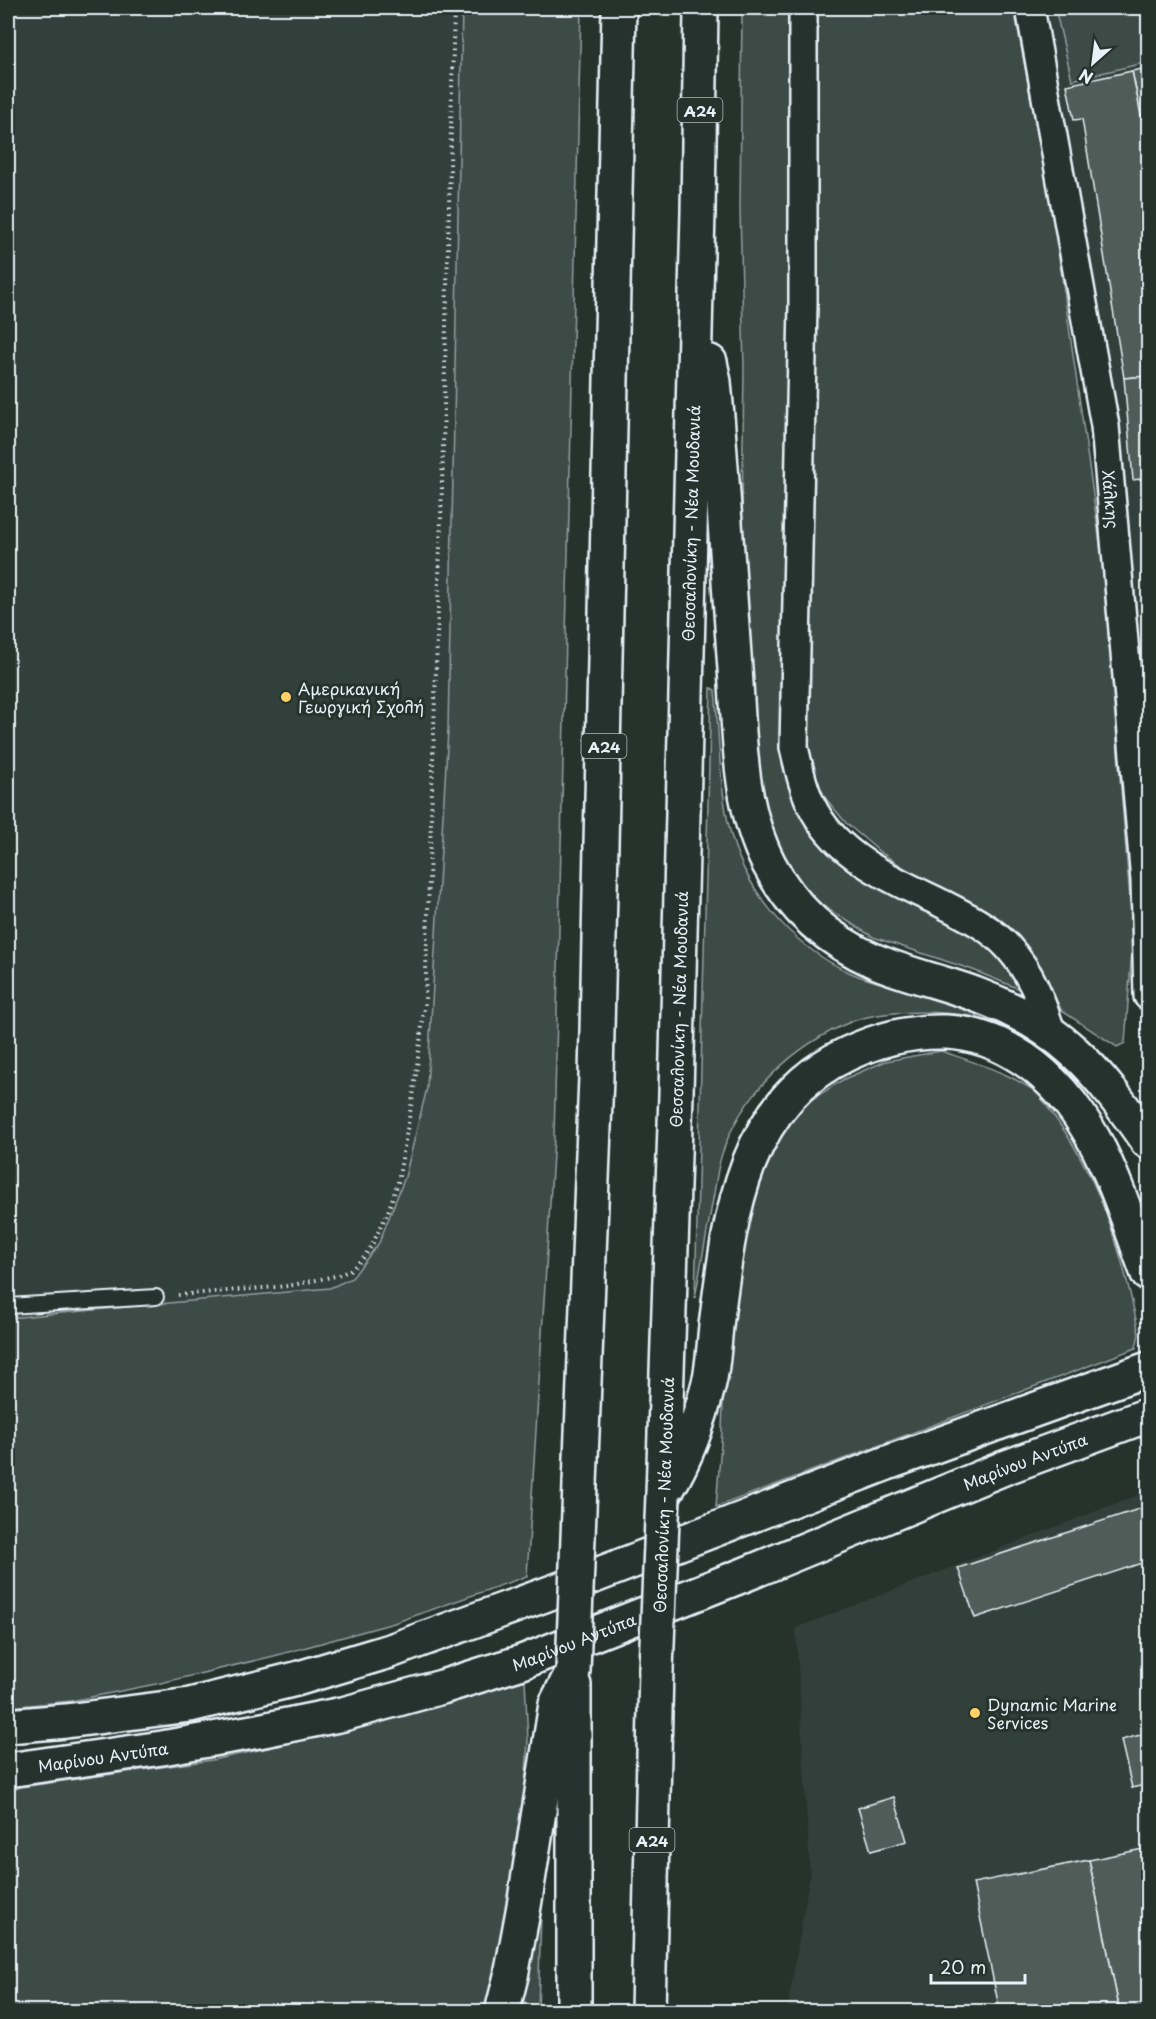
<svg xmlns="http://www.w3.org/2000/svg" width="1156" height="2019" font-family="'Playpen Sans',sans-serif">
<rect width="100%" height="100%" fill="#26332d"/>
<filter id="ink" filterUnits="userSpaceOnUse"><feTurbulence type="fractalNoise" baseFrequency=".0167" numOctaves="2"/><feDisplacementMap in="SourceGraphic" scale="12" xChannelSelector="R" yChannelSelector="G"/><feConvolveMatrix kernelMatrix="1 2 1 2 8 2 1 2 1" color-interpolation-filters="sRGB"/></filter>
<g filter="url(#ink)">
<!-- built -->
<g fill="#333f3a">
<path d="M8,8H581L554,1138L527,1576L394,1623L274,1656L161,1683L71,1701L8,1707Z"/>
<path d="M1042,8H1148V790L1115,399Z"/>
<path d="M1148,1491V2011L787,2012L810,1874L796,1628Z"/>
</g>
<!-- green -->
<g fill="#3e4b47" stroke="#939ea0" stroke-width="1.5">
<path d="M462,8H581L554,1138L527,1576L394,1623L274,1656L161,1683L71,1701L8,1707V1318L330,1288L352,1278L379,1243L405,1177L427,1088L448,730Z"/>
<path d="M742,8H788V708L844,864L914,906L990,944L1029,993L973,970L873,937L809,897L777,847L757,770L741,583L744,368L740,211Z"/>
<path d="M816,8H1014L1055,229L1102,557L1133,936L1125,1043L1117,1047L1062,1011L1043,974L999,921L986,910L912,873L880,852L846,823L822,794L809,765L805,739Z"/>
<path d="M1055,8H1148V62L1072,80Z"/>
<path d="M711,688L715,690C719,733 719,779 728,822C741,886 790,946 851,973C876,984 903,988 930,996C953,1002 976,1011 999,1018L997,1023C962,1010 888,1008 853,1021C795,1044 741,1094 722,1154C717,1168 716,1184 713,1199C707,1232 701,1265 695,1298Z"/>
<path d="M941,1051C973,1062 1005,1071 1033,1090C1042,1096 1049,1110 1056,1119C1102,1182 1124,1259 1139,1334L1136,1348L716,1507L722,1431L725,1343L748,1206L768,1153L803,1105L844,1079L886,1061Z"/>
<path d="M525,1680L528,1740L524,1808L504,1927L485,2011H8V1792L21,1787L212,1760L339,1733Z"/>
<path d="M537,1912H541L538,2011L514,2012Z"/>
</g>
<!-- building -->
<g fill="#505c59" stroke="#e8f1f8" stroke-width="1.5">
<path d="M1148,68V139L1146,140L1132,71Z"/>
<path d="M1132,71L1146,140L1148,139V376L1124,378L1082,119L1074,120L1067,85Z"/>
<path d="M1148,376V478L1133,480L1124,378Z"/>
<path d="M1148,1506V1561L975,1618L958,1568Z"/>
<path d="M1148,1733V1784L1132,1788L1121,1740Z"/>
<path d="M894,1797L907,1841L871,1851L858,1808Z"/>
<path d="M1148,1848V2012H1120L1089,1860Z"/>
<path d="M1089,1860L1120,2012H1000L973,1883Z"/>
</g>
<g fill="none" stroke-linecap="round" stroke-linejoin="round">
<!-- lane casing -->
<g stroke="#e8f1f8" stroke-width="18">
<path id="lane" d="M8,1306L156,1297"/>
</g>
<!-- street casing -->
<g stroke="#e8f1f8" stroke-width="32">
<g id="street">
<path d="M803,8V304L794,747C799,769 804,793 815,812C842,860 896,881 943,904C966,916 990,927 1008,947C1032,974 1040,998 1051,1031"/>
<path id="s1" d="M1030,8L1105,426L1145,880L1148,996"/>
</g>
</g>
<!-- secondary casing -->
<g stroke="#e8f1f8" stroke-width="38">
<g id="secondary">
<path d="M8,1726L66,1721L190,1705L296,1679L390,1651L558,1590L887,1463L1148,1369"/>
<path id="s2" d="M8,1770L162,1748L258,1731L343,1714L442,1687L522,1662L746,1574L1004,1468L1148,1415"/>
</g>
</g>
<!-- highway casing -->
<g stroke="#e8f1f8" stroke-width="38">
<g id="highway">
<path d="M710,362L714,382C723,478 728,573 735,669C740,735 738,804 769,864C792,909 829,941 875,961C908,975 943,982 977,995C1061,1026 1097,1069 1147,1141"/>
<path d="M580,1484L596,1077L619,8"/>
<path d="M666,1491C687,1457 699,1422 709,1383C714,1362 714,1339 717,1318C730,1216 743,1102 847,1054C878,1039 911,1031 946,1032C976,1033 1000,1043 1024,1059C1097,1109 1119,1197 1148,1274"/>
<path id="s3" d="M663,1495L676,1094L698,212L701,8"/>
<path d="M574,1685V2012"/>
<path d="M502,2012L511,1976L524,1906L556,1704L573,1671"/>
<path d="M648,2012L656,1669"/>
</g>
</g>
<!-- path -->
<path stroke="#e8f1f8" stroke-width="4" stroke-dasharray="1.5 4.5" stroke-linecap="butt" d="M178,1295L288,1286L340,1275L352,1269L363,1258L371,1247L388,1212L398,1182L414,1090L425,1002L442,486L454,8"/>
<!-- lane -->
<use href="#lane" stroke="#26332d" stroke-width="14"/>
<!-- street -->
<use href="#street" stroke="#26332d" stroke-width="27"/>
<!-- secondary -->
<use href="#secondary" stroke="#26332d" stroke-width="33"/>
<!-- highway -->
<use href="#highway" stroke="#26332d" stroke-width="33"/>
<!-- highway-bridge casing -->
<g stroke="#e8f1f8" stroke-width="38" stroke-linecap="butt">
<g id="highway-bridge">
<path d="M656,1669L663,1495"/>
<path d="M573,1671L580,1484"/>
</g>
</g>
<!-- highway-bridge -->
<use href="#highway-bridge" stroke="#26332d" stroke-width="33"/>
</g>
</g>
<!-- markers -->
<g fill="#ffd166" stroke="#26332d" stroke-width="2">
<circle cx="286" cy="697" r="6"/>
<circle cx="975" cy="1713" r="6"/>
</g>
<g text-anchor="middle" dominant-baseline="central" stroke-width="6" stroke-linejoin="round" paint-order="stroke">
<!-- shield labels -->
<g fill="#26332d" stroke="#aeb8bb" stroke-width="1.5">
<rect x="677.5" y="98" width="45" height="24" rx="4.5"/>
<rect x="581.5" y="734" width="45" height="24" rx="4.5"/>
<rect x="629.5" y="1828" width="45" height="24" rx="4.5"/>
</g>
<g font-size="15" font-weight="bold" fill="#e8f1f8">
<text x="700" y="110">Α24</text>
<text x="604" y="746">Α24</text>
<text x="652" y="1840">Α24</text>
</g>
<!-- street labels -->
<g font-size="16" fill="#e8f1f8" stroke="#26332d">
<text stroke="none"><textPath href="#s1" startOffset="498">Χάλκης</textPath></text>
<text stroke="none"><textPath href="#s3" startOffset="972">Θεσσαλονίκη - Νέα Μουδανιά</textPath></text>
<text stroke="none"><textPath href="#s3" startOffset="486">Θεσσαλονίκη - Νέα Μουδανιά</textPath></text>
<text stroke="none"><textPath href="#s2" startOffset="1068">Μαρίνου Αντύπα</textPath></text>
<text transform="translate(663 1495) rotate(-88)">Θεσσαλονίκη - Νέα Μουδανιά</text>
<text stroke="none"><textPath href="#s2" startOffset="582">Μαρίνου Αντύπα</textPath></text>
<text stroke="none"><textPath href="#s2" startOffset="96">Μαρίνου Αντύπα</textPath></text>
</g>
<!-- poi labels -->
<g font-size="16" fill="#e8f1f8" stroke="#26332d" text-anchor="start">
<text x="298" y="688">Αμερικανική<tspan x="298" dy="18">Γεωργική Σχολή</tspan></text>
<text x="987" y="1704">Dynamic Marine<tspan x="987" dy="18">Services</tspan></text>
</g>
</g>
<!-- margin -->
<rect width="1156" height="2019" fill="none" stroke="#26332d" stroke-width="30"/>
<rect x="15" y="15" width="1126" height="1989" fill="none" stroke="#e8f1f8" stroke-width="2" filter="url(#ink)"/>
<!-- north arrow -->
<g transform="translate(1093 63) rotate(208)" stroke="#26332d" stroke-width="4.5" paint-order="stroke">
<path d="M0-4.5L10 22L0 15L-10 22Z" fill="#e8f1f8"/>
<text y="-9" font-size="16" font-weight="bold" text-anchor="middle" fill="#e8f1f8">N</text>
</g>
<!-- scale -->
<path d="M931 1974v9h94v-9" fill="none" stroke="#e8f1f8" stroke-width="3"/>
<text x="940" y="1974" font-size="18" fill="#e8f1f8" stroke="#26332d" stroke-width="4.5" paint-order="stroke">20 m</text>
</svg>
